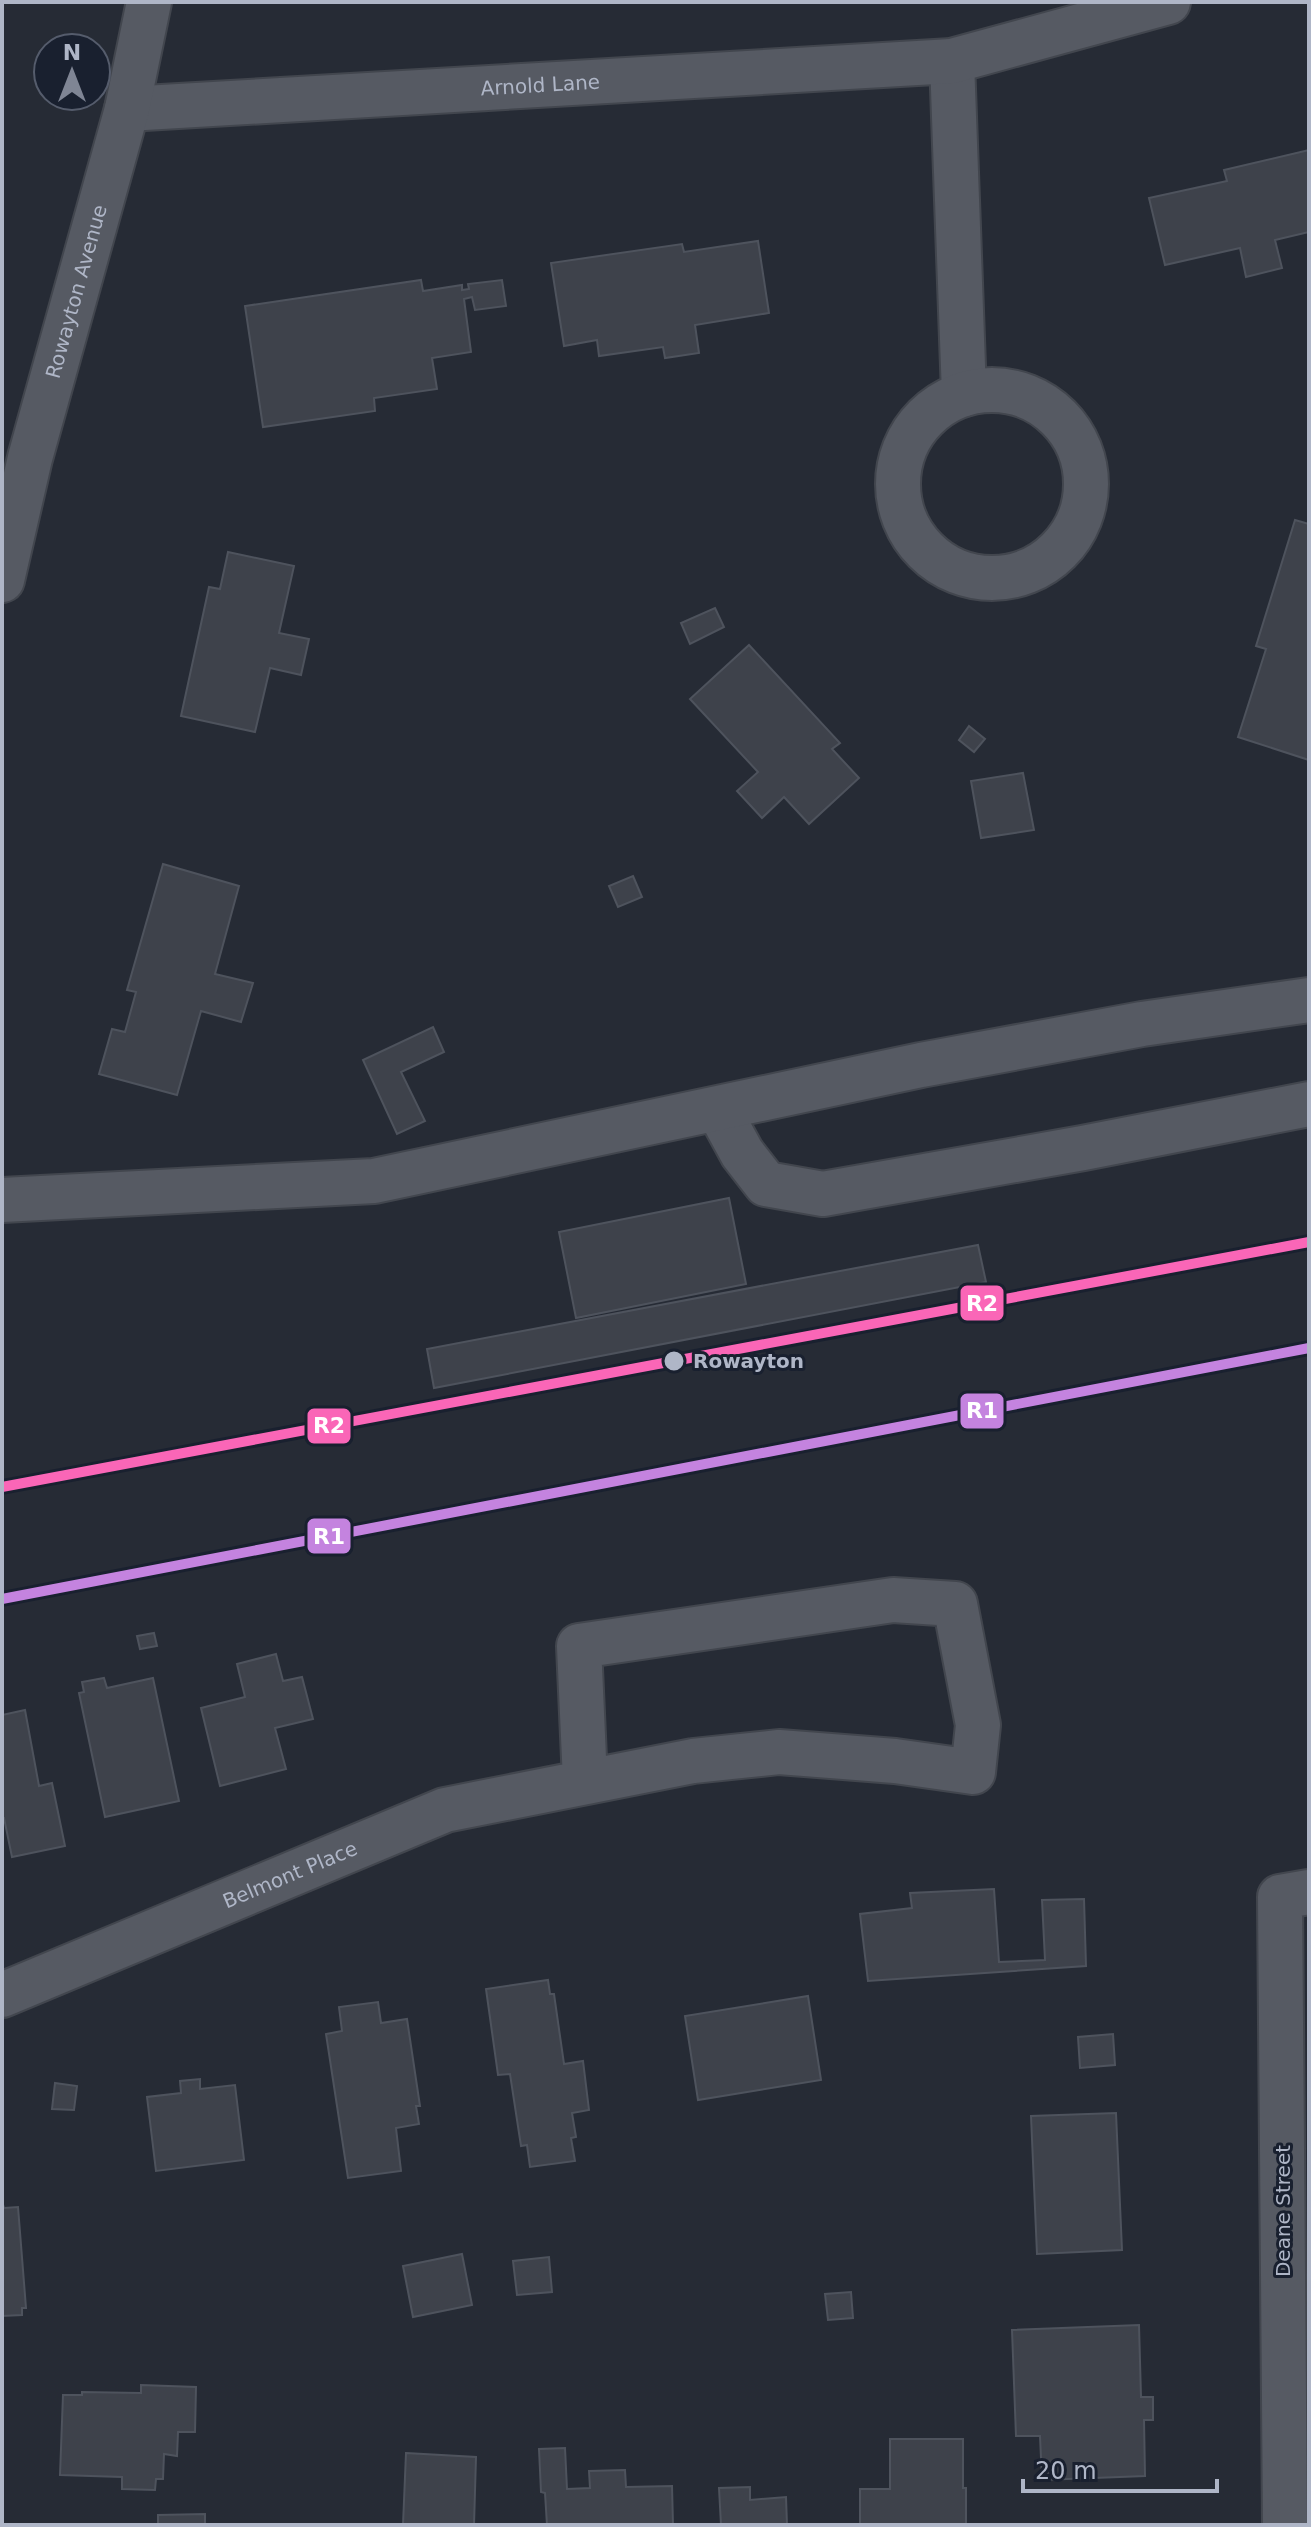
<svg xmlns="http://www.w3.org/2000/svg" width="1311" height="2527" font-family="'DejaVu Sans',sans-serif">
<rect width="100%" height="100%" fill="#262b35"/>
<!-- building -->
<g fill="#3e424b" stroke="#4e535d" stroke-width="2">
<path d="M1309,150V232L1275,240L1282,268L1246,277L1240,248L1165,265L1149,198L1227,181L1224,170Z"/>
<path d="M758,241L769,313L695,325L699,353L665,358L663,347L599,356L597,340L564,346L551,263L682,244L684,252Z"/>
<path d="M421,280L423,291L462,285V290L469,289L468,284L502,280L506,306L475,310L472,297L464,299L471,352L432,358L437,389L374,398L375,411L263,427L245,306Z"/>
<path d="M1295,520L1309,524V760L1238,737L1266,649L1256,646Z"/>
<path d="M228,552L294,566L279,633L309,639L301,675L270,668L255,732L181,716L209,587L220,589Z"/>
<path d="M715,608L724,627L690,644L681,623Z"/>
<path d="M749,645L840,743L832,749L859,778L809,824L784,797L762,818L737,791L758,772L690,699Z"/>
<path d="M969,726L985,739L974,752L959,740Z"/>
<path d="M1023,773L1034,830L981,838L971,781Z"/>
<path d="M163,864L239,886L215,974L253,983L241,1022L201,1011L177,1095L99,1074L112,1029L125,1032L136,992L127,990Z"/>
<path d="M633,876L642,897L618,907L609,886Z"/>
<path d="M433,1027L444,1052L401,1072L425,1121L397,1134L363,1060Z"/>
<path d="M729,1198L746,1284L576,1318L559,1232Z"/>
<path d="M978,1245L986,1282L434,1388L427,1349Z"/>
<path d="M154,1633L157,1646L140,1649L137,1636Z"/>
<path d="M276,1654L283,1681L302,1677L313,1719L275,1728L286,1769L220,1786L201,1708L245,1697L237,1664Z"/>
<path d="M104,1678L107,1688L153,1678L179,1801L105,1817L79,1693L84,1692L82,1682Z"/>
<path d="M25,1710L39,1786L52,1783L65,1846L12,1857L4,1818H2V1715Z"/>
<path d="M994,1889L999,1962L1045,1960L1042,1900L1084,1899L1086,1966L868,1981L860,1914L912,1908L910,1893Z"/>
<path d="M548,1980L550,1994H554L564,2064L583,2061L589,2110L572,2113L576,2137L571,2138L575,2161L530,2167L527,2145L521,2146L510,2074L498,2075L486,1989Z"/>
<path d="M808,1996L821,2080L698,2100L685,2016Z"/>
<path d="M378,2002L381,2023L407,2019L420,2106H416L419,2124L396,2128L401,2171L348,2178L326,2034L342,2031L339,2007Z"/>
<path d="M1113,2034L1115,2065L1080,2068L1078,2037Z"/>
<path d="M200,2079V2089L235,2085L244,2160L156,2171L147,2097L181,2093L180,2081Z"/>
<path d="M55,2083L77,2086L74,2110L52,2109Z"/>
<path d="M1116,2113L1122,2250L1037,2254L1031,2116Z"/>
<path d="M2,2201L4,2208L18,2207L26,2308H22V2315L2,2316Z"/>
<path d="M462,2254L472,2305L413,2317L403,2266Z"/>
<path d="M549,2257L552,2292L517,2295L513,2261Z"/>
<path d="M851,2292L853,2318L828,2320L825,2294Z"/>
<path d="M1139,2325L1141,2397H1153V2420H1144L1145,2476L1042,2480L1040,2436H1016L1012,2330Z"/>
<path d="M141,2385L196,2387L195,2432H178L177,2456L164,2454L163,2479H156L155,2490L122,2489V2477L60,2475L63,2395H82V2392L141,2393Z"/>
<path d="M890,2439H963V2488H966V2525H860V2489H890Z"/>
<path d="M565,2448L567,2489L590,2488L589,2471L625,2470L626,2487L672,2486L673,2525H547L545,2493L541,2492L539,2449Z"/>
<path d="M406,2453L476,2457L474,2525H403Z"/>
<path d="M750,2487V2500L786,2497L787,2525H721L719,2488Z"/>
<path d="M205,2514V2525H158V2515Z"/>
</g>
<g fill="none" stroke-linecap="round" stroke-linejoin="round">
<!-- minor casing -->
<g stroke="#42464e" stroke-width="48">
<g id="minor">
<path d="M952,61L964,394"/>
<path id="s1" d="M127,109L952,61L1168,2"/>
<circle cx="992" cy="484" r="94"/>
<path id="s2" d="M2,580L30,458L127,109L149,2"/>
<path d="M718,1109L742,1153L766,1184L823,1194L1083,1148L1309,1104"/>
<path d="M2,1200L374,1181L921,1065L1142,1024L1309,1000"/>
<path id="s3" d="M2,1995L445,1810L693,1761L779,1752L895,1761L973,1772L978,1725L955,1604L893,1600L579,1646L585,1781"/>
<path d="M1285,2525L1280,1897L1309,1892"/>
</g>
</g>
<!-- minor -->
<use href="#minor" stroke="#565a63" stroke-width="44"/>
<!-- rail-1 casing -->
<g stroke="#19202f" stroke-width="16">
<path id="rail-1" d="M2,1599L1309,1348"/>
</g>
<!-- rail-2 casing -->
<g stroke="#19202f" stroke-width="16">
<path id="rail-2" d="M2,1487L1309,1242"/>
</g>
<!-- rail-1 -->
<use href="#rail-1" stroke="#c483df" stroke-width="10"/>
<!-- rail-2 -->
<use href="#rail-2" stroke="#fa66b7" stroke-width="10"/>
</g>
<!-- markers -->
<circle fill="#afb6c7" stroke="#19202f" stroke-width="3" cx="674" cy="1361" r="11"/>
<g text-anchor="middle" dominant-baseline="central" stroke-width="6" stroke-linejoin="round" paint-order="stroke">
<!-- street labels -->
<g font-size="20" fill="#afb6c7" stroke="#19202f">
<text stroke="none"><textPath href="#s1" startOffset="414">Arnold Lane</textPath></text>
<text stroke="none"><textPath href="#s2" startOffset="298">Rowayton Avenue</textPath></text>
<text stroke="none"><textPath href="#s3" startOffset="312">Belmont Place</textPath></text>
<text transform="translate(1283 2211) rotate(-90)">Deane Street</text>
</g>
<!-- stop labels -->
<g font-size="20" font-weight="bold" fill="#afb6c7" stroke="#19202f" text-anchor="start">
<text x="693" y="1361">Rowayton</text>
</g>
</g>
<g stroke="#19202f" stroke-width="3">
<rect x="959" y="1284" width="46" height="38" rx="8" fill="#fa66b7"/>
<rect x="959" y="1392" width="46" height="38" rx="8" fill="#c483df"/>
<rect x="306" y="1407" width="46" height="38" rx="8" fill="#fa66b7"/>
<rect x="306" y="1517" width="46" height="38" rx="8" fill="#c483df"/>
</g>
<g font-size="22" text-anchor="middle" font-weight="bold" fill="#fff">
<text x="982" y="1311">R2</text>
<text x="982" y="1418">R1</text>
<text x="329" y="1433">R2</text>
<text x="329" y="1544">R1</text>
</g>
<!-- border -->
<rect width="1311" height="2527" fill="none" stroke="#afb6c7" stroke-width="8"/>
<!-- north arrow -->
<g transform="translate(72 72)"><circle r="38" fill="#19202f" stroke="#555c6c" stroke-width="2"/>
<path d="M0-6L14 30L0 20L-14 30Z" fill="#7f8594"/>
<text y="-12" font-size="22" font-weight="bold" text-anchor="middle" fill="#afb6c7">N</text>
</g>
<!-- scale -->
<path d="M1023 2479v12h194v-12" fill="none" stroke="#afb6c7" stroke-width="4"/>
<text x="1035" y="2479" font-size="24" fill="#afb6c7" stroke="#19202f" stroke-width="6" paint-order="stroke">20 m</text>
</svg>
